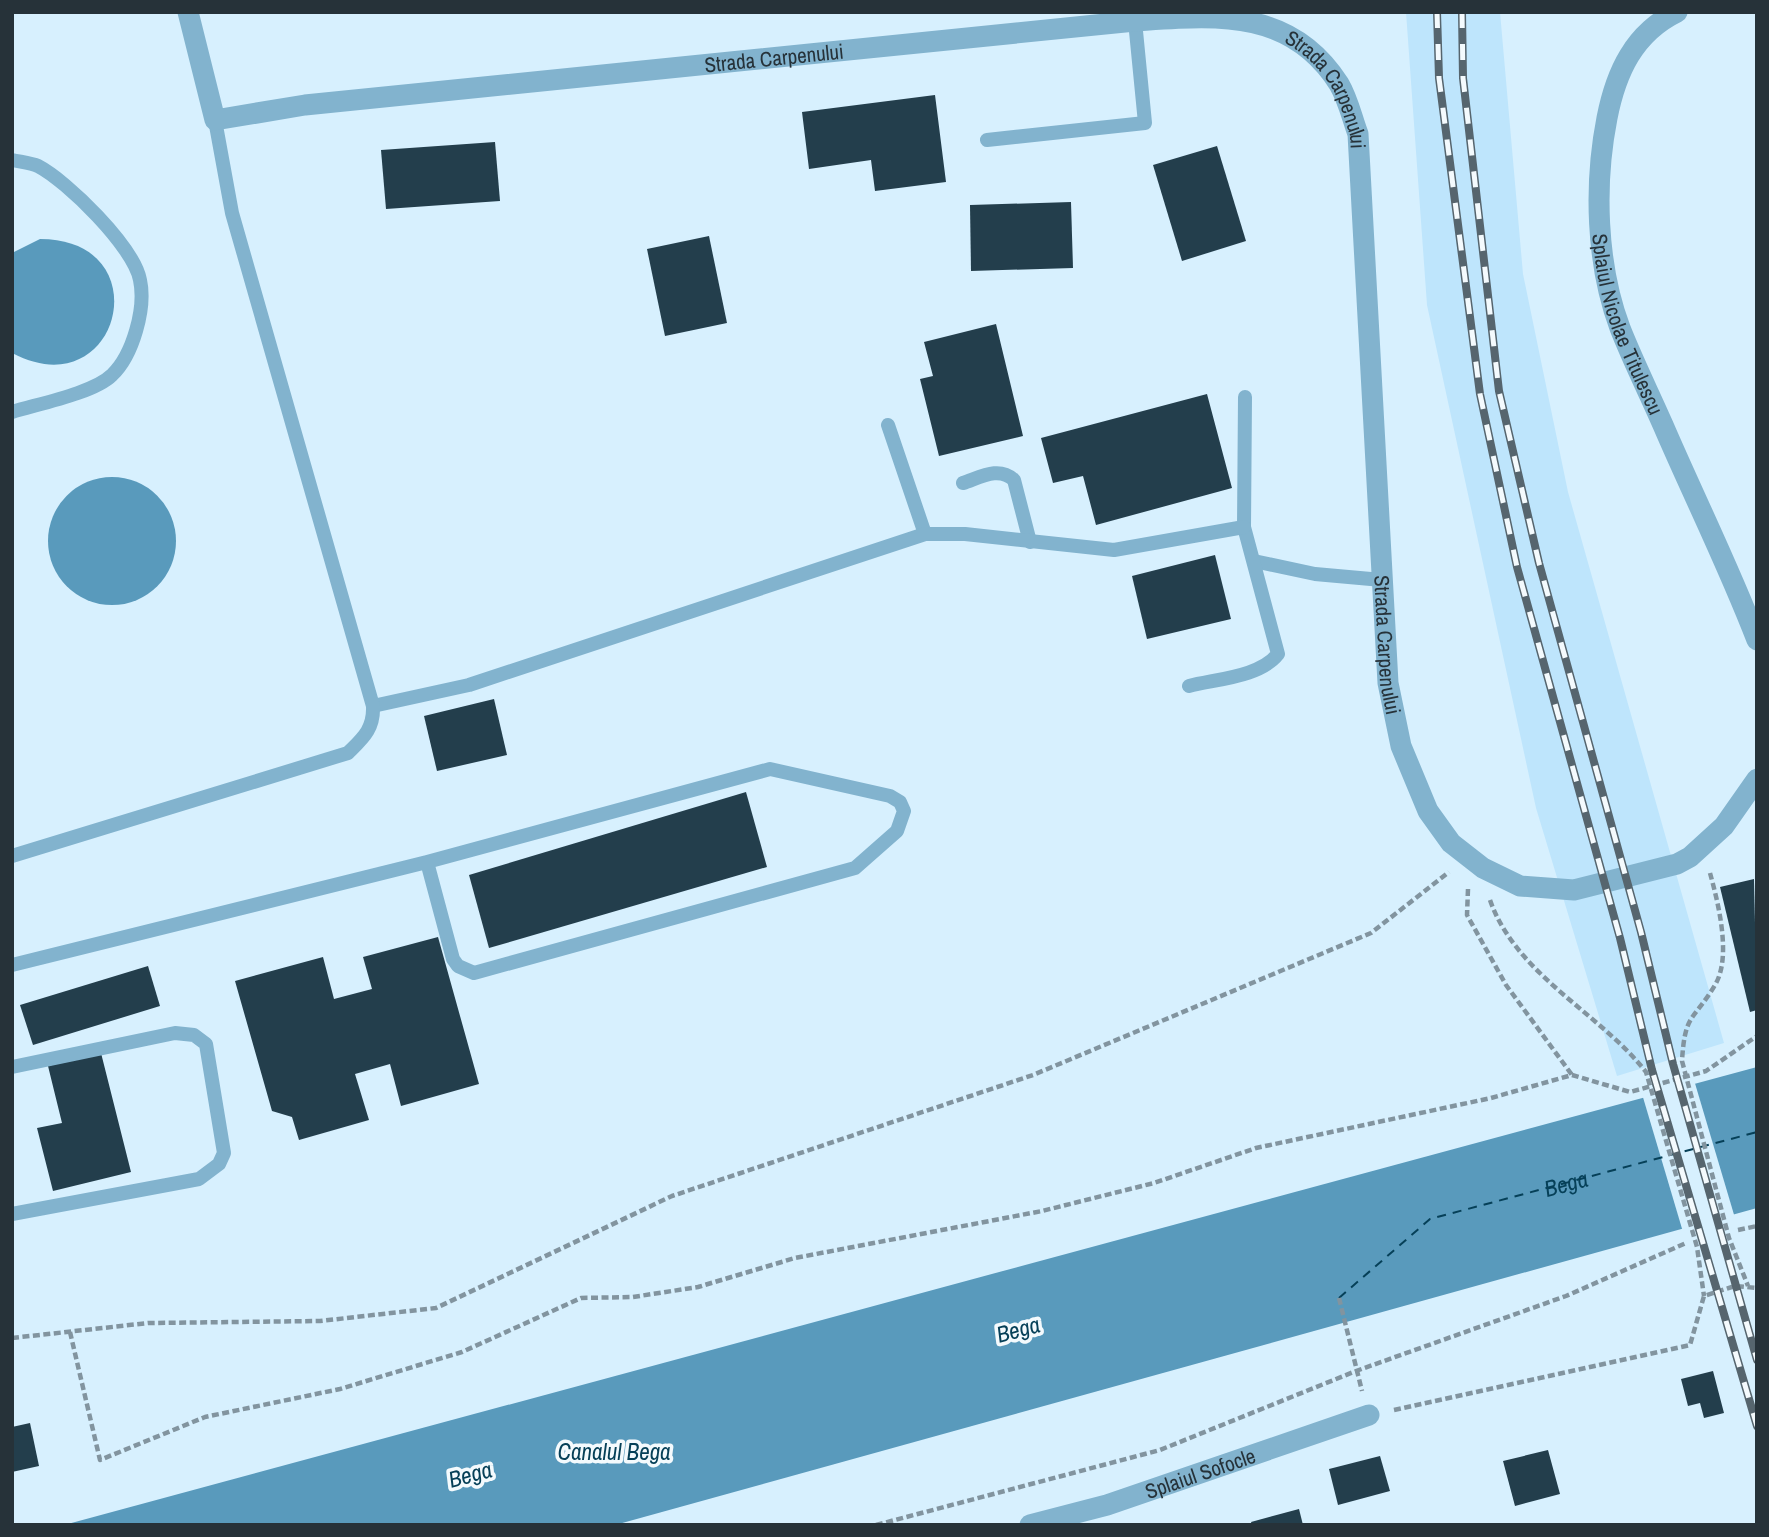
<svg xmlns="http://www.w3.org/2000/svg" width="1769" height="1537" font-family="'Archivo Narrow',sans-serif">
<rect width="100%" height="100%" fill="#d7f0fe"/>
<!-- built -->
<path fill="#bee5fc" d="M1406,12H1500L1523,274L1568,492L1724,1043L1617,1076L1536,808L1427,305Z"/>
<!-- water -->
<g fill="#599abc">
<path d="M40,239C162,239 120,410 12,353V253Z"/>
<circle cx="112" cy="541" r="64"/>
<path d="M1757,1067V1208L615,1525H64Z"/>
</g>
<!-- pier -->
<path fill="#d7f0fe" d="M1694,1080L1735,1218L1683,1232L1642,1094Z"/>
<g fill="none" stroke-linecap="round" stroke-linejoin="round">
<!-- ferry -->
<path stroke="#064058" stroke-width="2" stroke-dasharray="9 7" stroke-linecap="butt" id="s1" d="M1339,1298L1430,1219L1757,1132"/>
</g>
<!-- building -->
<g fill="#233e4c">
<path d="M935,95L946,182L875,191L871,160L809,169L802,112Z"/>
<path d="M495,142L500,201L386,209L381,150Z"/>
<path d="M1217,146L1246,241L1182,261L1153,165Z"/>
<path d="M1071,202L1073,268L971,271L970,205Z"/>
<path d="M709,236L727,323L665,336L647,249Z"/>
<path d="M996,324L1023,436L939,456L920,379L933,376L924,342Z"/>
<path d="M1207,394L1232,488L1096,525L1083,476L1053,483L1041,438Z"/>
<path d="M1215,555L1231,619L1147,639L1132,576Z"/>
<path d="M494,699L507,755L437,771L424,716Z"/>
<path d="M746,792L767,867L489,948L469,875Z"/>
<path d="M1754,879L1757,1010L1750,1012L1720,887Z"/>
<path d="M438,937L479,1084L401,1106L390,1064L355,1074L369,1120L299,1140L292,1117L272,1111L235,981L323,957L334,999L372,989L363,957Z"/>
<path d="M148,966L160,1006L33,1045L20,1005Z"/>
<path d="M101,1053L131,1172L53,1191L37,1128L62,1123L48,1066Z"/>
<path d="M1713,1371L1724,1413L1704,1418L1700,1403L1688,1406L1681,1379Z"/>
<path d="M30,1423L39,1466L12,1472V1427Z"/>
<path d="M1548,1450L1560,1494L1515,1506L1503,1461Z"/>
<path d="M1380,1456L1390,1491L1338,1505L1329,1469Z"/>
<path d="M1299,1509L1303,1525H1252L1251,1522Z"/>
</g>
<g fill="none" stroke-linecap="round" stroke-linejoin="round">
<!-- path -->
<g stroke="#82949f" stroke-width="4.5" stroke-dasharray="7 3.5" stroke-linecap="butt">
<path d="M1710,873C1718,902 1732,957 1715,985C1693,1022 1685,1012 1682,1061L1729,1238L1748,1286"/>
<path d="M1468,889L1467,915L1506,985L1572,1075"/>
<path d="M1490,900C1516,975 1600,1013 1646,1072L1697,1247L1704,1296"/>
<path d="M1738,1230L1757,1226"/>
<path d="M1339,1298L1362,1391"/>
<path d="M70,1332L100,1460L205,1417L340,1389L462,1352L581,1298L633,1297L698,1287L795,1258L1042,1211L1154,1183L1256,1148L1491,1098L1572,1075L1630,1092L1706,1071L1757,1036"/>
<path d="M12,1338L148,1323L320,1321L436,1308L672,1196L1033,1075L1371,933L1449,872"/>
<path d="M1394,1410L1690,1345L1704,1296L1735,1286L1757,1288"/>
<path d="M876,1525L1160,1450L1356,1371L1566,1296L1686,1243"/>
</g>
<!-- lane -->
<g stroke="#82b3ce" stroke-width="14">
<path d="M987,140L1145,123L1135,21"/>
<path d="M12,160C21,162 31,163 38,166C67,181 134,247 140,280C146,308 133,355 112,375C94,393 38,404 12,412"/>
<path d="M888,425L925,534"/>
<path d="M963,483C981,477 999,466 1014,480L1030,542"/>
<path d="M1254,561L1315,574L1382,580"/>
<path d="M1189,686C1216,679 1260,677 1278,654L1244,527L1245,397"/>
<path d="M373,706L469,685L925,534H965L1114,550L1244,527"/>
<path d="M12,856L348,753C363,738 374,729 373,706L232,213L215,120"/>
<path d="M12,965L427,862L770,769L890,796L900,802L904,811L897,831L855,868L474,973L458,966L453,959L427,862"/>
<path d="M12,1067L175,1033L194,1035L206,1044L224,1153L219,1164L199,1179L12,1214"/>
</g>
<!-- street -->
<g stroke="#82b3ce" stroke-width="21">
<path id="s2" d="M188,12L215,120L305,105L1135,21C1214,16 1290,7 1339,84C1348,99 1352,118 1358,134L1388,683L1401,746L1428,811L1451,843L1483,868L1520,886L1574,890L1677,864L1690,857L1724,826L1757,779"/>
<path id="s3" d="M1677,12C1634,33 1616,72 1607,118C1594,184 1596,264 1620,328C1633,361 1649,393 1663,425C1694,497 1729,567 1757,640"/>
<path id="s4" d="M1030,1525L1107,1505L1369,1415"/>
</g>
<!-- rail casing -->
<g stroke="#56656e" stroke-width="8">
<g id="rail">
<path d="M1437,12L1439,78L1480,394L1517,567L1620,938L1652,1070L1757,1426"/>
<path d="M1462,12L1463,78L1499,391L1539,563L1641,932L1673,1064L1757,1360"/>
</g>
</g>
<!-- rail -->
<use href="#rail" stroke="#f4fafd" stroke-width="5" stroke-dasharray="16" stroke-linecap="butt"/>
</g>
<g text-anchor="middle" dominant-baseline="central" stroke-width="7" stroke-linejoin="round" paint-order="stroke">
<!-- street labels -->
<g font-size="21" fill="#263239" stroke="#f4fafd">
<text stroke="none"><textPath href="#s2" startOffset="674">Strada Carpenului</textPath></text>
<text stroke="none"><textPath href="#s2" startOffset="1262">Strada Carpenului</textPath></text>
<text stroke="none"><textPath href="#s3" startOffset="343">Splaiul Nicolae Titulescu</textPath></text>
<text stroke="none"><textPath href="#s2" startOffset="1829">Strada Carpenului</textPath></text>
<text stroke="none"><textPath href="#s4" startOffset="178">Splaiul Sofocle</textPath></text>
</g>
<!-- water labels -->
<g font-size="23" font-style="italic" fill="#064058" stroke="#f4fafd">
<text stroke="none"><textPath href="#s1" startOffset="261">Bega</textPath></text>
<text transform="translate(1018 1329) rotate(-15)">Bega</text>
<text x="614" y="1451">Canalul Bega</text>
<text transform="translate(470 1474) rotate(-15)">Bega</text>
</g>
</g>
<!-- border -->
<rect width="1769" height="1537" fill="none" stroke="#263239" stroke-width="28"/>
</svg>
